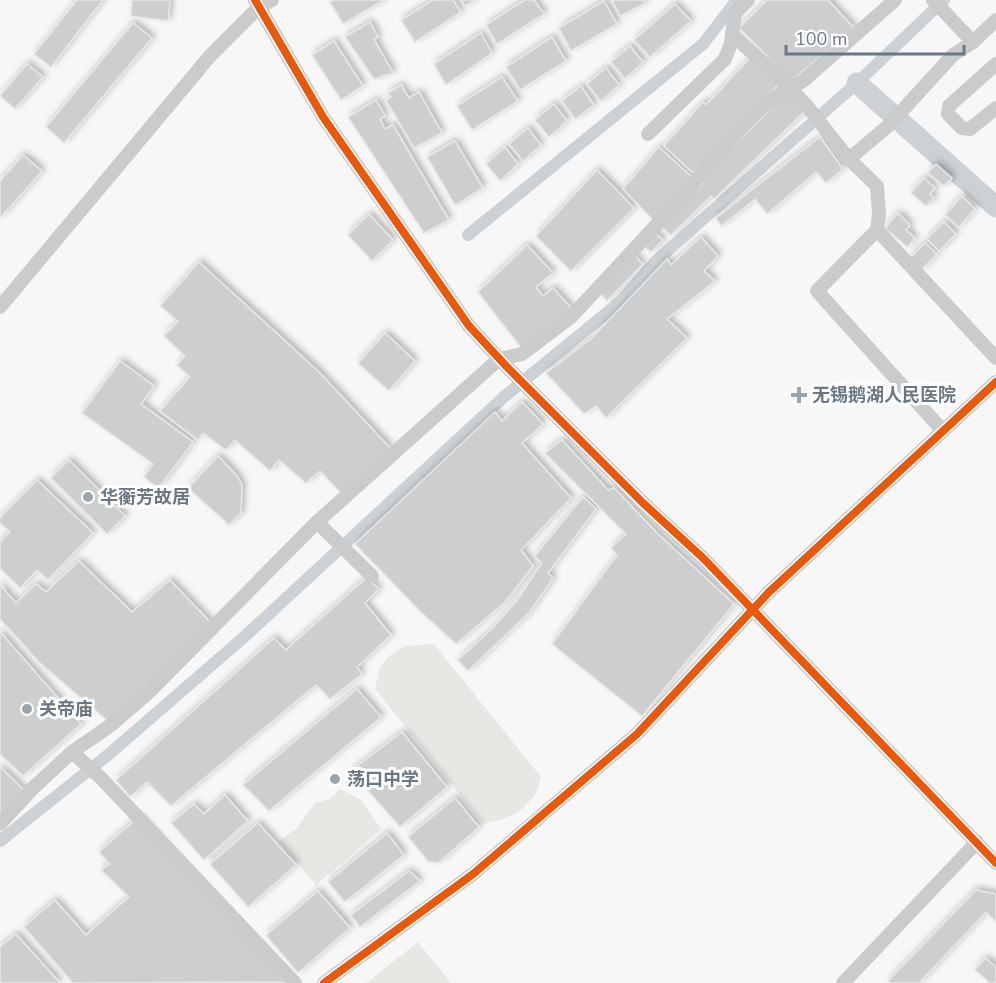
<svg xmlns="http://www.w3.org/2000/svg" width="996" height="983" font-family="'Nunito Sans','Noto Sans SC',sans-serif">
<defs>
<filter id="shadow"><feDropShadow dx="3" dy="-3" stdDeviation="3" flood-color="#0004"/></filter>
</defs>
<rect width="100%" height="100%" fill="#f7f7f7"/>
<!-- green -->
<g fill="#e6e8e4">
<path d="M434,644L541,777C539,783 538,791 534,796C521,815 504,820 483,823L375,689L380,667L390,655L405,646Z"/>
<path d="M340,789L361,800L381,829L316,885L279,841L297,828L315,803L330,799Z"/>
<path d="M418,942L451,983H366Z"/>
</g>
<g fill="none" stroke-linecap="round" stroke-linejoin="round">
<!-- canal -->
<g stroke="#ccd1d5" stroke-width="12">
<path d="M468,235L703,44L737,0"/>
<path d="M0,841L108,755L243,638L505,396L620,302L657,260L857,83L944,0"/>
</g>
<!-- river -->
<path stroke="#ccd1d5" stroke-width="21" d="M857,83L996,207"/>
</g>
<!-- building -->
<g fill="#cdcecf" stroke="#e6e6e6" stroke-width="1.5" filter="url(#shadow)">
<path d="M77,0H103L51,67L34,54Z"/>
<path d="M132,0H170L168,21L131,16Z"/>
<path d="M334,0H384L343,24L330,2Z"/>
<path d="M433,0H453L461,12L415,42L401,20Z"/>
<path d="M462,0H475L465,6Z"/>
<path d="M525,0H534L544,14L497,44L486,25Z"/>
<path d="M612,0H644L645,3L620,16Z"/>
<path d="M767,0H828L854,28L790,82L763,52L739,28Z"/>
<path d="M604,1L617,24L571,51L559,28Z"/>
<path d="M675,4L691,21L650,57L634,40Z"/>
<path d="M370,22L378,37L374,39L393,73L374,79L345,37Z"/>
<path d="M133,23L152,38L64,143L46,127Z"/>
<path d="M481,33L492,53L446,85L434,64Z"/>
<path d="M552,37L566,61L520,90L506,67Z"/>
<path d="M334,41L363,86L341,100L312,55Z"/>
<path d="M630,46L643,62L625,79L611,62Z"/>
<path d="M753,55L780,83L733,129L693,173L664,146L703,102L706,105Z"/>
<path d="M27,64L43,77L15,109L0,96Z"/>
<path d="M606,68L619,85L601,101L587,84Z"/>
<path d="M502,77L518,101L472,130L457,106Z"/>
<path d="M401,85L409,98L419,92L442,133L414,148L386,100L391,97L388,93Z"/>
<path d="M581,86L594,105L575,119L562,101Z"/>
<path d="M788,92L806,110L714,199L711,196L671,235L661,227L703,183L699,180Z"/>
<path d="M376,100L385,116L380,119L385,129L393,125L449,220L424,233L348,117Z"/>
<path d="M554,104L567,121L549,137L535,120Z"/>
<path d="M528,128L541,145L523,161L509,144Z"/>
<path d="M820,137L843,169L826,183L816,172L767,214L755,199L721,226L716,218Z"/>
<path d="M455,141L483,188L455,205L427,157Z"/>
<path d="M505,147L518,164L500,181L486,164Z"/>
<path d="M659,147L694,179L655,222L623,189Z"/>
<path d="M23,155L42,171L0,218V181Z"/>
<path d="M936,164L952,178L944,186L928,173Z"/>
<path d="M597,170L634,208L571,271L536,236Z"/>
<path d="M924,178L935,188L930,194L934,198L926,206L911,193Z"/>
<path d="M962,196L975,209L959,227L945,215Z"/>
<path d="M898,213L910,225L906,230L915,238L907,247L885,228Z"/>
<path d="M369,214L393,240L372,261L348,235Z"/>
<path d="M944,222L956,234L939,251L927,239Z"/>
<path d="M654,232L663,240L651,252L643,245Z"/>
<path d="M701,237L718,256L704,271L715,281L667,319L687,338L606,418L596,406L584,414L546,373L591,339L667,259L671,265Z"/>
<path d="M925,243L937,254L922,269L910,258Z"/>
<path d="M527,245L553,273L536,287L543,296L553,288L573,310L522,349L478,292Z"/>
<path d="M634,255L643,264L607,301L600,292Z"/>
<path d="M199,262L319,372L390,448L342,494L320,471L306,483L279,460L270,471L235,440L226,450L203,433L198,440L160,411L190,377L177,365L185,356L164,336L178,321L160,306Z"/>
<path d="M385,333L415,361L389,391L358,363Z"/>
<path d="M120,361L154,386L141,404L193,442L159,488L144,477L153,464L82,413Z"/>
<path d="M522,402L543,424L522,443L571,498L521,550L533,566L506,601L456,644L421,612L355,544L495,412L502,421Z"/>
<path d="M562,440L608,490L614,488L659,535L734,604L642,716L552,644L617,555L611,548L626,534L545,453Z"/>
<path d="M218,456L237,476L242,485L241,513L229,525L188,488Z"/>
<path d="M69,460L125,516L107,534L51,478Z"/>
<path d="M37,480L93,533L48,580L37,570L20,588L0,568V542L10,532L0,523V518Z"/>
<path d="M583,497L596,509L548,573L553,578L529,613L468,671L458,660L491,630L516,602L542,563L535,556Z"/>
<path d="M79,561L132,612L170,580L211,623L109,722L39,662L0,619V585L16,603L36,584L46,592Z"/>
<path d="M366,578L379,589L365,603L391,635L357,667L362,674L330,699L316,685L171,806L147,782L130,797L116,780L274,638L286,650Z"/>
<path d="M0,632L81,724L23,776L0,754Z"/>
<path d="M357,689L381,717L269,811L243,785Z"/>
<path d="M402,732L447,787L400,827L351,771Z"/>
<path d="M0,767L25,791L0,817Z"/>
<path d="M225,795L248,821L204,860L171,823L194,804L204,814Z"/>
<path d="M455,798L479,827L438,863L428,861L408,837Z"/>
<path d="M138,817L285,982L73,983L24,927L55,900L86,935L129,897L101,870L110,864L99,852Z"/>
<path d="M258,823L296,865L248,907L210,864Z"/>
<path d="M387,833L404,855L345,902L328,882Z"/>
<path d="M409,871L420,881L360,927L351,915Z"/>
<path d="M976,890L996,894V922L986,912L919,983H891L888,981Z"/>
<path d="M318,891L350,928L298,973L266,935Z"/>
<path d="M16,934L60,983H0V947Z"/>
<path d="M985,958L996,967V983H990L975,970Z"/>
</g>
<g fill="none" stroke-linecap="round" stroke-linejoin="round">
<!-- minor -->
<g stroke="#cacbcc" stroke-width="14">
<path d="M255,0L323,117L469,326L507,367L643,503L703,558L996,863"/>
<path d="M933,0L973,42"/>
<path d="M732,34L789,87L807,106L849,159L877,186L879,214L877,230L996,358"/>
<path d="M996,64L949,106L948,114L962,128L970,129L996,108"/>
<path d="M648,134L725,59L731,43L735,13L748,0"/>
<path d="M849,159L888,126L953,55L973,42L996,20"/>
<path d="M877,230L817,291L943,431"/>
<path d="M0,307L210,56L259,7L272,0"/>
<path d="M372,576L317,522L499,359L522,354L571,317L690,189C700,173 712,160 725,146C748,120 771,95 803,81L895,0"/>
<path d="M72,752L100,777L295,983"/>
<path d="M0,824L32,789L72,752L111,725L148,693L317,522"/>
<path d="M324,983L473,874L637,734L769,592L996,382"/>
<path d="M843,983L977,842"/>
</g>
<!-- cycleway casing -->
<g stroke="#fff" stroke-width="11">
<g id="cycleway">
<path d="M255,0L323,117L469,326L507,367L643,503L703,558L996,863"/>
<path d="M324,983L473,874L637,734L769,592L996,382"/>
</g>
</g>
<!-- cycleway -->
<use href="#cycleway" stroke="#e8590c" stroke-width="8"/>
</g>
<!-- markers -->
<g fill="#9ca4ac" stroke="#fff" stroke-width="2">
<path d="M796 386h6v6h6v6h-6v6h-6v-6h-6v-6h6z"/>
<circle cx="88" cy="497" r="6"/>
<circle cx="27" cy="709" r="6"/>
<circle cx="335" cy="779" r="6"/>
</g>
<g text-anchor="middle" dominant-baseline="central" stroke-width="6" stroke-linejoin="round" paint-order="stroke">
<!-- poi labels -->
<g font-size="18" font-weight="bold" fill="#6b7783" stroke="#fff" text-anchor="start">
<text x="812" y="395">无锡鹅湖人民医院</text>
<text x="100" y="497">华蘅芳故居</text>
<text x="39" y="709">关帝庙</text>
<text x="347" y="779">荡口中学</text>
</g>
</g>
<!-- scale -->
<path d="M786 45v9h178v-9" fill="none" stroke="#6b7783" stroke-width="3"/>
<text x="795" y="45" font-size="18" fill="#6b7783" stroke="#ffffff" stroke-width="4.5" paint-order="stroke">100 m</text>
</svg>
